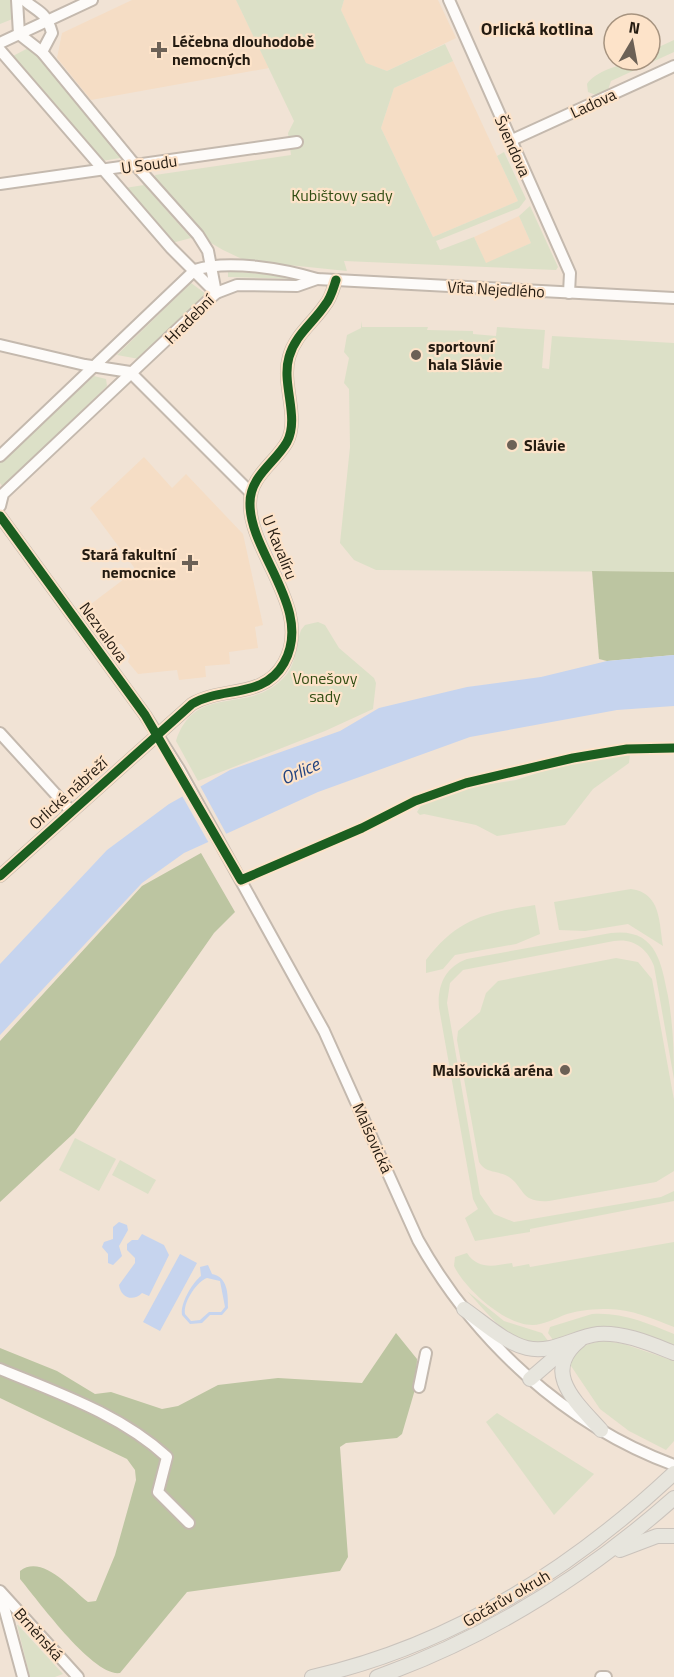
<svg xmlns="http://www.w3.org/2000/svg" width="674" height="1677" font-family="'Titillium Web',sans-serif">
<rect width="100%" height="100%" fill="#f1e3d5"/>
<!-- built -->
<g fill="#f5ddc5">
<path d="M132,0H236L269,68L91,100L57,58L62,33Z"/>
<path d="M344,0H438L456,38L387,71L365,63L341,10Z"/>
<path d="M453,61L518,201L433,237L381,128L394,88Z"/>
<path d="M519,216L531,243L486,264L474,237Z"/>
<path d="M144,457L172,488L186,474L243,534L263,625L255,627L258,648L229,652L230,664L205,666L206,677L179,680L177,670L138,674L128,662L130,656L121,644L114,645L87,607L136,570L90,508Z"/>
</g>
<!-- green -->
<g fill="#dce0c7">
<path d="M0,0H12L15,18L0,24Z"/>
<path d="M236,0H344L341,10L366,63L387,71L445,44L453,61L394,88L381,128L433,237L518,201L497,156L504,152L526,199L519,208L436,241L440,250L474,237L486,263L531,243L519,216L530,206L558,267L556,270L344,261L347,271L259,262L242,259L223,250L211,243L156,181L155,175L291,155L288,133L294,121Z"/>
<path d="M674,40V52L611,81L608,90L596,95L588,92L587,84C596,69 634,60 650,60V51Z"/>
<path d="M32,46L119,152L120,158L102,161L13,56Z"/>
<path d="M144,185L191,238L172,243L125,188Z"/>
<path d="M228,271L294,277L297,279L228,277Z"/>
<path d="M191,283L206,294L139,359L117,355Z"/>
<path d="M361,321L362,327H428L427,330L473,331V334L496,336L497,327L545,330L542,368L549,369L552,336L674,343V572L376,570L354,560L340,543L350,447L349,389L344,383L349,358L344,352L347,335L361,328Z"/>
<path d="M94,376L106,379L107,386L3,487L0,483V463Z"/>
<path d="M318,622L325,625L339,648L374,678L376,683L373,709L325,731L198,781L176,741C196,680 251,718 287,674C296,663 296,643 301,630L305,625Z"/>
<path d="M624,754H630L629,763L593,789L565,825L497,836L476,825L424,814L420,815L417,812L423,802L464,788L516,780L565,764Z"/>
<path d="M631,889C661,893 659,922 663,946L628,924L585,931L559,930L554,902Z"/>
<path d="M535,905L540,934L516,944L455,955L443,969L426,973V960C458,918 486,913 535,905Z"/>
<path d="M611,933C656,928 661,961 668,996C673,1024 674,1050 674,1079L654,966C647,948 633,938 614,941L463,970L450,983L447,1003L480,1194L494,1214L514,1222L661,1197L674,1191V1201L530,1229V1232L475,1241L465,1218L478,1209L473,1199L439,1008C437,986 445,967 467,959Z"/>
<path d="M616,958L638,962L652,979L674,1100V1171L656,1182L549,1201C520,1203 525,1188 509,1177C498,1170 486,1174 479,1162L457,1040L458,1031L480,1012L486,993L498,981Z"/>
<path d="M75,1138L116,1159L99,1191L59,1170Z"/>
<path d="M120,1160L156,1180L148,1194L112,1175Z"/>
<path d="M674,1242V1327C653,1319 631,1309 608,1309C594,1309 580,1310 567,1314C556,1318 544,1325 532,1325C505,1325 465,1289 454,1266L455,1257L467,1253C478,1270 494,1266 512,1263L513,1267L529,1264L530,1267Z"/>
<path d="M467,1291L504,1321L542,1333L549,1342C516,1354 487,1312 467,1291Z"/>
<path d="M592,1314C622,1312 647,1323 674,1334V1345C622,1325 607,1319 553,1340L548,1333L550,1327Z"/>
<path d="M606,1341L624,1344L674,1361V1441L666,1450L629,1431L600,1409L567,1360C578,1347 589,1342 606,1341Z"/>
<path d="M497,1413L594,1474L554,1515L486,1422Z"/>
<path d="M17,1625H18L63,1674L55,1677H30Z"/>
</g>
<!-- forest -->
<g fill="#bcc5a1">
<path d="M592,571L674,572V655L607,661L599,659Z"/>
<path d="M201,853L235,912L214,933L74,1133L0,1202V1041L142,886Z"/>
<path d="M396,1333L417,1359L416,1386L402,1434L397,1438L346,1443L340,1447L348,1557L340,1571L187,1592L120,1673C93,1677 37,1599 20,1579V1571C42,1554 70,1588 88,1602L96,1601L115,1555L136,1480L135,1470L127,1459L0,1398V1348L57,1371L95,1394L111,1392L162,1409L178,1406L218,1385L278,1378L362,1383Z"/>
</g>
<!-- water -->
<g fill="#c6d4ee" fill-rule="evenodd">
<path d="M674,655V706L617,710L470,737L318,792L184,853L142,883L0,1035V964L107,850L169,804L230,770L340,731L379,708L467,687L541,677L607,661Z"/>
<path d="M119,1222L127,1225L128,1230L119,1246L122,1256L113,1265L108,1263V1254L102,1247L104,1242L113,1239V1227Z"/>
<path d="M142,1234L164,1245L169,1255L149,1296L142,1293C133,1302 121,1298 119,1285L135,1263V1258L127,1250V1244L132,1240H138Z"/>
<path d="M180,1254L197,1263L160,1331L143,1322Z"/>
<path d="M208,1265L212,1274C228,1277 228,1294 228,1308L222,1315H210L202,1323L190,1324L182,1315C180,1304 192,1283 201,1276L200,1267ZM207,1278L220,1281L225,1307L221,1312H209L200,1320L191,1321L185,1314C183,1303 196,1282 207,1278Z"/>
</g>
<!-- pier -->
<path fill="#f1e3d5" d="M199,784L228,837L210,845L181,794Z"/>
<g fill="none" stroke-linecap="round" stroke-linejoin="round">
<!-- minor casing -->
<g stroke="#c4b9ae" stroke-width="14">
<g id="minor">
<path d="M17,0L19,34L42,52L130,159L198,235L208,251L216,293"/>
<path d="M24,0C39,13 46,11 52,33L42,52"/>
<path d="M449,0L570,273L569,293"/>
<path d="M0,43L92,0"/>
<path d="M0,50L171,248L216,293"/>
<path d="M512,140L674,66"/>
<path d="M0,184L297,142"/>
<path d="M0,345L85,365L130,372L251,493"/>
<path d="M0,456L195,270C228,259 284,269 317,279L674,298"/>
<path d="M0,506L3,494L216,293L237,285L297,286L317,279"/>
<path d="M0,516L145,715L179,769L324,1031L418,1240C474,1340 565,1425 674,1465"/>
<path d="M0,733L71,811"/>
<path d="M0,876L192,704C222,686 264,699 284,663C314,609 249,553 250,503C250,476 275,463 287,442C300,417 281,384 289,357C295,335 313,323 325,305C331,298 333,289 336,280"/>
<path d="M0,1369C58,1393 120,1414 167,1457L158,1492L189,1523"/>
<path d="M419,1387L426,1353"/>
<path d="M0,1591L78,1677"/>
<path d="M0,1592L23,1677"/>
<path d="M601,1677H606"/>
</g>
</g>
<!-- major casing -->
<g stroke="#cac3bc" stroke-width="16">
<g id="major">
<path d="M464,1309C483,1322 505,1343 527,1348C552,1354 574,1337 598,1334C624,1332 651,1344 674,1353"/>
<path d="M580,1340C540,1372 577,1403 601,1430"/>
<path d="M530,1379L567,1347"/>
<path d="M620,1550L657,1536H674"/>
<path d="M312,1677C450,1646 572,1569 674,1473"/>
<path d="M377,1677C487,1638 587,1575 674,1498"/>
</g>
</g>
<!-- minor -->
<use href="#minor" stroke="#fdfbf9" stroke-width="10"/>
<!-- major -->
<use href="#major" stroke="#e7e5dd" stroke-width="14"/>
<!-- cycleway casing -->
<g stroke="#fde3c9" stroke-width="13">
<g id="cycleway">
<path d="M0,516L145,715L241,880L362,828L415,801L466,783L573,758L627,749L674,748"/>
<path d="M0,876L192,704C222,686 264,699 284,663C314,609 249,553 250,503C250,476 275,463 287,442C300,417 281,384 289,357C295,335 313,323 325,305C331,298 333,289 336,280"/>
</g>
</g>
<!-- cycleway -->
<use href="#cycleway" stroke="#1b5e20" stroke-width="9"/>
</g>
<!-- markers -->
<g fill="#6c6156" stroke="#fde3c9" stroke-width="2">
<path d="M156 41h6v6h6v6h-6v6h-6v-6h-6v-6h6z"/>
<circle cx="416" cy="355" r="6"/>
<circle cx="512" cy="445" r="6"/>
<path d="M187 554h6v6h6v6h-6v6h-6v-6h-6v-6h6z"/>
<circle cx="565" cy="1070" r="6"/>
</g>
<g text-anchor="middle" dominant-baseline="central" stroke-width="4.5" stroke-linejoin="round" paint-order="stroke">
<!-- poi labels -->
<g font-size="16" font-weight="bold" fill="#241b11" stroke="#fde3c9" text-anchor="start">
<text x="172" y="41">Léčebna dlouhodobě<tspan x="172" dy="18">nemocných</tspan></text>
<text x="428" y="346">sportovní<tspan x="428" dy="18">hala Slávie</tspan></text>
<text x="524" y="445">Slávie</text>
<text x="176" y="554" text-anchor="end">Stará fakultní<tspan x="176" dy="18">nemocnice</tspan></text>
<text x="553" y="1070" text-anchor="end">Malšovická aréna</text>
</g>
<!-- street labels -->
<g font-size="16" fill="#241b11" stroke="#fde3c9">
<text transform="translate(593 103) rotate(-25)">Ladova</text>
<text transform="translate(513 146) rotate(66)">Švendova</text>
<text transform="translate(149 164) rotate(-8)">U Soudu</text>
<text transform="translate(496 289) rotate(3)">Víta Nejedlého</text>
<text transform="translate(189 319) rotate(-45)">Hradební</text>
<text transform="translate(280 547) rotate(68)">U Kavalíru</text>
<text transform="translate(104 632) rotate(54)">Nezvalova</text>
<text transform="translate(68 793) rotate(-42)">Orlické nábřeží</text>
<text transform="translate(373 1138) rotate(66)">Malšovická</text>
<text transform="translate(506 1598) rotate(-30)">Gočárův okruh</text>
<text transform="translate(39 1634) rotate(48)">Brněnská</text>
</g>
<!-- park labels -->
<g font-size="16" fill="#314d12" stroke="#fde3c9">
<text x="342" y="195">Kubištovy sady</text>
<text x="325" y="678">Vonešovy<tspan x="325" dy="18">sady</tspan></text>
</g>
<!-- neighbourhood labels -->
<g font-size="18" font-weight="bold" fill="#241b11" stroke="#fde3c9">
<text x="537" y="28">Orlická kotlina</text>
</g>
<!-- water labels -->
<g font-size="18" font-style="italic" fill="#214381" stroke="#fde3c9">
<text transform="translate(300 771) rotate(-24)">Orlice</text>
</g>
</g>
<!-- north arrow -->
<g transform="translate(632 42) rotate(10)"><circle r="28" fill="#fde3c9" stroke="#a6937f" stroke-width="1.5"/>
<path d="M0-4.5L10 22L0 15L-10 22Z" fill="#6c6156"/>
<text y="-9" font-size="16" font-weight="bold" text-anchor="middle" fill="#241b11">N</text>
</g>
</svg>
